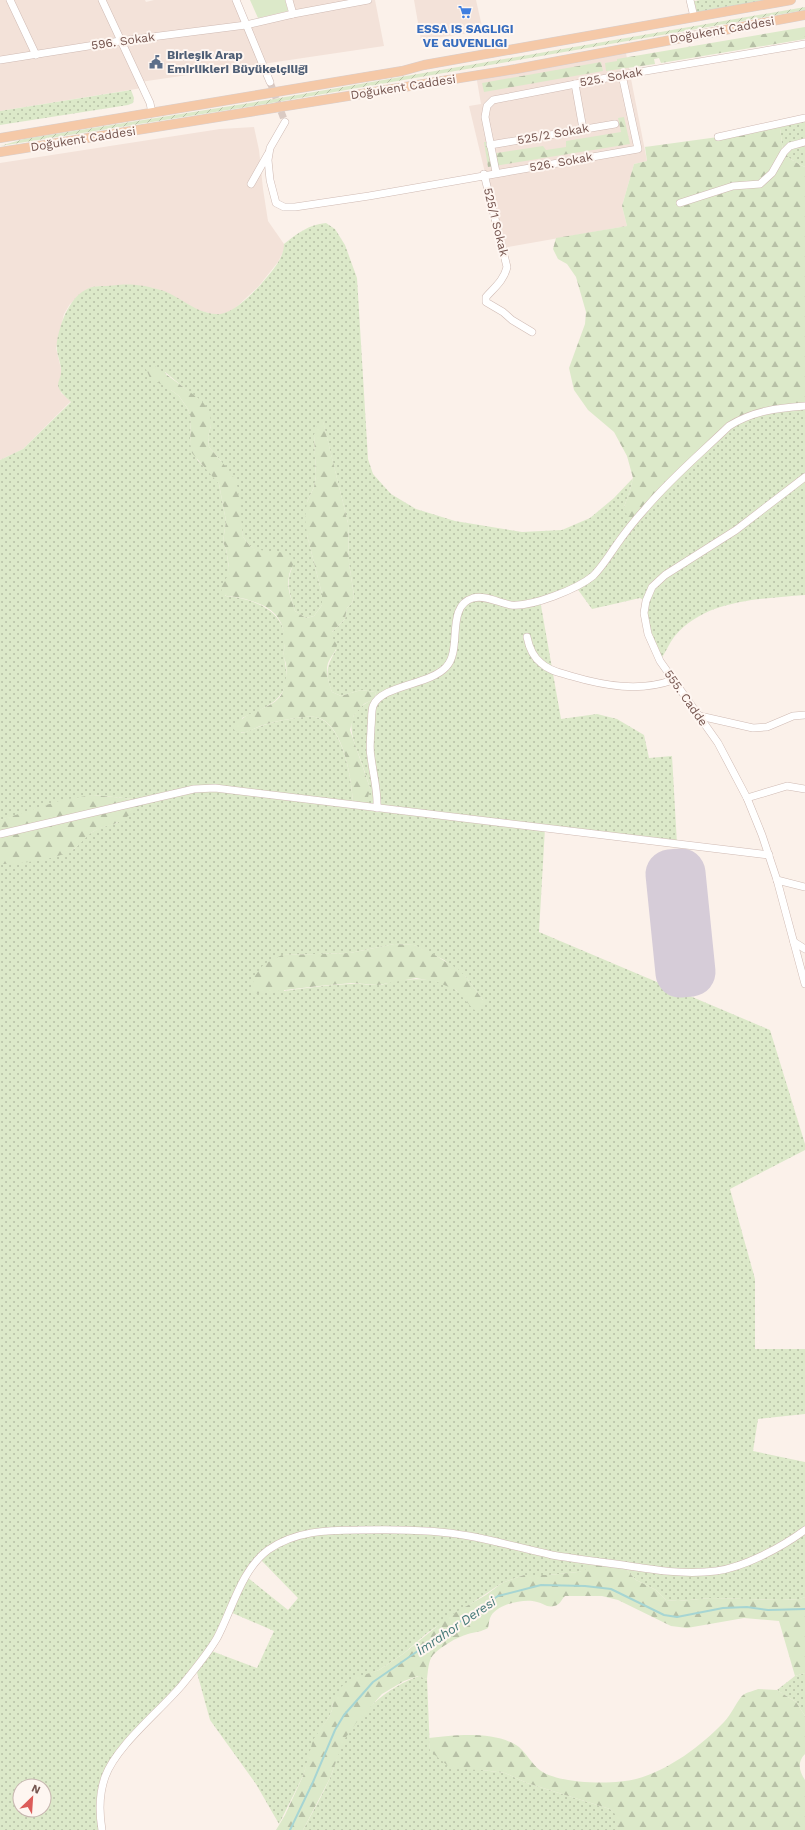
<svg xmlns="http://www.w3.org/2000/svg" width="805" height="1830" font-family="'Work Sans',sans-serif">
<defs>
<pattern id="grass-dots" width="8" height="8" patternUnits="userSpaceOnUse"><rect width="8" height="8" fill="#dce9c9"/><path d="M2 2h.1M6 6h.1" fill="none" stroke="#b7c0a6" stroke-width="1.8" stroke-linecap="round"/></pattern>
<pattern id="forest-firs" width="22" height="20" patternUnits="userSpaceOnUse"><rect width="22" height="20" fill="#dce9c9"/><path d="M5 1l3.5 6h-7zM16 11l3.5 6h-7z" fill="#b7c0a6"/></pattern>
<pattern id="garden-furrows" width="10" height="10" patternUnits="userSpaceOnUse"><rect width="10" height="10" fill="#dce9c9"/><path d="M-1 1l2-2M0 10L10 0M9 11l2-2" fill="none" stroke="#b7c0a6"/></pattern>
</defs>
<rect width="100%" height="100%" fill="#fbf1ea"/>
<!-- residential -->
<g fill="#f3e2d9">
<path d="M0,0H145L146,2L154,0H236L247,25L292,14L289,0H375L384,46L140,82L142,88L0,111Z"/>
<path d="M414,0H476L483,31L421,40Z"/>
<path d="M625,48L647,161L634,164L622,206L627,226L503,248L469,106L481,104L476,75Z"/>
<path d="M254,127L259,150L263,189L268,221L284,244V250L278,262L258,287L230,313L217,315L197,310L179,299L106,286L92,287L82,294L70,304L64,314L56,348L62,373L61,393L71,401L23,449L0,460V163L220,129Z"/>
</g>
<!-- grass -->
<g fill="url(#grass-dots)" fill-rule="evenodd">
<path d="M700,0H791L694,17L690,2Z"/>
<path d="M131,90L134,98L133,103L128,105L0,125V111Z"/>
<path d="M805,118V167C776,153 785,150 779,124Z"/>
<path d="M326,223L335,229L345,245L357,278L368,459L373,474L391,494L416,509L455,521L522,532L562,530L590,518L614,498L633,478L630,490L624,507L653,499L743,418L805,406V595C761,599 705,599 674,637C669,644 665,653 660,661L653,647L645,601L640,598L592,609L576,587L540,600L561,719L597,714L617,719L644,735L649,758L672,756L677,844L545,828L539,932L770,1030L805,1144V1150L730,1189L755,1279V1349H805V1414L758,1419L753,1451L805,1462V1597L800,1599L781,1600L711,1598L678,1601L666,1600L656,1590L636,1580L622,1565L578,1572L549,1575H524L502,1583L427,1633L403,1654L379,1670L368,1674L333,1701L332,1710L329,1717L314,1740L303,1776L279,1824L256,1784L210,1720L196,1669L126,1746L105,1778L102,1830H0V864L39,860L57,856L74,849L89,834L99,828L117,823L144,800L93,795L0,820V460L23,449L71,402C66,397 59,392 58,385C58,381 61,377 61,373C62,362 55,354 57,341C61,321 70,294 92,287C97,286 102,286 107,286C129,283 142,284 164,291C182,298 196,313 216,314C231,316 252,294 262,283C271,272 284,259 284,244C298,233 308,225 326,223ZM165,372L188,391L211,425L208,437L209,447L221,461L240,516L243,537L250,546L292,568C285,583 291,597 295,611L306,618L314,616L322,605V594L307,535V502L314,487L316,476L314,435L323,422L348,523L349,563L354,596L352,603L347,608L345,619L332,632V637L336,650C326,667 325,674 332,692L341,696L361,690L375,692L376,695L374,699C341,714 351,734 361,761C364,770 367,779 370,788L353,805C352,782 344,722 315,717C304,715 271,722 261,726C253,729 248,732 241,733L242,718C255,712 273,706 281,694C289,683 286,668 284,656C283,650 286,643 285,637C282,608 250,598 225,596L229,568L226,549L223,542L226,521L219,484L214,476L198,461L190,443L191,418L188,409L179,396L171,390ZM394,944L414,945L444,960L466,977L483,1000L467,1002C452,978 420,977 395,981C389,982 384,985 378,985C369,985 359,983 350,984C328,985 306,988 284,991L282,955L350,953ZM260,1559L298,1598L288,1610L247,1577ZM230,1612L274,1631L257,1668L209,1650ZM20,1786H44V1810H20Z"/>
<path d="M805,1673V1716L796,1702L777,1690L795,1676Z"/>
<path d="M419,1676L427,1679L430,1751L482,1770L505,1773L527,1783L610,1809L617,1815L618,1830H303C312,1813 322,1796 330,1778C335,1766 338,1752 343,1741C357,1713 390,1686 419,1676Z"/>
</g>
<!-- forest -->
<g fill="url(#forest-firs)">
<path d="M805,27V39L661,63L659,58L654,59L655,64L606,71L605,63L617,61V59Z"/>
<path d="M601,62L603,71L484,92L482,83Z"/>
<path d="M624,117L630,144L488,167L484,142H486L490,154L543,146L546,150L566,147V141L621,132L618,118Z"/>
<path d="M779,124C785,150 776,153 805,167V406L777,408L729,426L631,526L624,507L630,490L633,478L627,456L614,432L588,410L574,390L569,368L585,324L586,312L576,277L567,264L558,259L553,249L556,238L627,226L622,206L634,164L647,161L645,147L718,137Z"/>
<path d="M155,366L202,401L210,413L211,425L208,437L209,447L232,474L238,488L243,537L250,546L260,550L287,553L293,557C295,566 290,569 289,576C286,588 292,600 295,611L306,618L314,616L322,605V594L307,535L305,518L307,502L314,487L316,476L314,435L317,425L323,421L348,523L349,563L354,596L352,603L347,608L345,619L332,632V637L337,645C336,652 331,656 328,663C325,672 329,683 332,692L341,696L361,690L375,692L376,695L374,699L364,704L354,715L350,730L370,788L366,807L353,805C352,782 344,721 315,717C304,715 271,722 260,726C250,730 245,736 234,730C241,708 276,712 283,691C286,682 287,673 286,664C285,660 283,656 284,652C285,638 285,625 275,614C267,605 248,599 236,597C231,596 226,597 222,594L221,587L227,577L229,567L226,549L223,542L226,521L219,484L192,453L190,443L191,418L188,409L179,396L171,390L150,378L146,369Z"/>
<path d="M93,795L144,800C137,809 127,819 116,823C111,826 104,826 98,829C88,833 83,842 75,848C59,860 20,864 0,864V820L62,800Z"/>
<path d="M394,944L414,945L428,951L458,969L466,977L483,1000V1006L474,1010L456,990L437,982L416,978L378,985L352,983L319,986L251,994L254,977L264,964L282,955L350,953Z"/>
<path d="M592,1561L622,1565L636,1580L656,1590L666,1600L678,1601L711,1598L781,1600L800,1599L805,1597V1673L795,1676L779,1621L744,1618L687,1628L671,1626L618,1600L602,1596H565C561,1600 560,1605 554,1606C547,1608 543,1603 537,1602C525,1598 498,1604 491,1616C489,1619 489,1624 488,1628C481,1632 475,1632 468,1634C457,1637 440,1647 433,1655C428,1661 428,1672 427,1679L418,1676L404,1681L382,1694L356,1723L344,1740L330,1778L303,1830H276L285,1815L303,1776L313,1740L329,1717L332,1710L333,1701L341,1687L351,1679L379,1670L403,1654L451,1615L486,1595L502,1583L524,1575H549L578,1572L585,1570Z"/>
<path d="M758,1689L777,1690L796,1702L805,1716V1754C797,1762 799,1771 805,1780V1830H618L616,1815L610,1809L527,1783L505,1773L482,1770L452,1769L430,1751L429,1738C455,1735 493,1731 516,1745C524,1749 532,1765 541,1771C560,1784 614,1785 636,1779C669,1770 701,1746 724,1722C731,1715 738,1699 743,1695C747,1692 754,1691 758,1689Z"/>
</g>
<!-- park -->
<path fill="#dce9c9" d="M250,0H285L288,11L258,18Z"/>
<!-- garden -->
<path fill="url(#garden-furrows)" d="M805,7V10L271,103L0,146L24,139L268,100Z"/>
<g fill="none" stroke-linecap="round" stroke-linejoin="round">
<!-- stream -->
<path stroke="#a6d5d3" stroke-width="2" d="M290,1830L313,1782L335,1730L344,1715L373,1682L477,1610L498,1596L541,1585L585,1586L611,1589L664,1615L677,1617L723,1608L747,1607L768,1610L805,1609"/>
<!-- runway -->
<path stroke="#d6ccd8" stroke-width="49" d="M681,873L691,972L680,973L670,874Z"/>
<!-- minor-tunnel -->
<path stroke="#dacac3" stroke-width="7" stroke-dasharray="7 3.5" stroke-linecap="butt" d="M270,82L285,122"/>
<!-- minor casing -->
<g stroke="#cfbab3" stroke-width="8">
<g id="minor">
<path d="M10,0L36,55"/>
<path d="M102,0L150,103L152,113"/>
<path d="M236,0L270,82"/>
<path d="M289,0L293,14"/>
<path d="M690,0L694,17"/>
<path d="M0,60L120,41L246,25L293,14L368,0"/>
<path d="M575,84L583,129"/>
<path d="M285,122L270,148L268,160L270,180L276,203L284,207H295L369,196L638,149L622,75"/>
<path d="M718,137L805,118"/>
<path d="M490,145L615,124"/>
<path d="M496,172L485,117L487,106L493,100L622,75L805,44"/>
<path d="M484,174L507,267C504,280 495,287 486,297V302L503,312L512,320L532,332"/>
<path d="M251,184L268,154"/>
<path d="M680,203L733,186L760,184L772,173L784,152L790,146L805,142"/>
<path d="M805,477L736,530L665,575L652,587L646,601L644,613L648,634L660,661L718,743L747,798L762,835L777,880L805,984"/>
<path d="M527,637C529,647 532,656 541,663C549,671 561,673 571,676C605,686 640,692 673,680"/>
<path d="M700,716L753,728L767,727L793,716L805,715"/>
<path d="M747,798L787,786L805,789"/>
<path d="M377,808C378,791 373,774 371,757C369,747 371,737 371,727C372,720 371,712 373,706C381,685 430,685 446,667C463,650 445,606 473,598C486,595 499,603 511,605C532,607 577,589 593,576C602,567 608,557 615,547C624,534 634,521 645,509C670,479 701,453 729,426C753,411 777,408 805,406"/>
<path d="M0,834L194,789L215,788L769,855"/>
<path d="M777,880L805,887"/>
<path d="M794,942L805,949"/>
<path d="M102,1830C99,1812 99,1794 105,1777C116,1746 160,1711 182,1685C194,1670 207,1655 217,1638C232,1610 241,1570 268,1550C295,1531 327,1530 358,1530C395,1529 433,1529 469,1536C497,1541 524,1549 552,1555C576,1559 599,1562 623,1565C654,1570 685,1575 716,1571C745,1567 782,1547 805,1530"/>
</g>
</g>
<!-- major casing -->
<g stroke="#d8cfce" stroke-width="10">
<g id="major">
<path d="M0,138L402,71L424,65L791,0"/>
<path d="M0,152L516,69L805,15"/>
</g>
</g>
<!-- minor -->
<use href="#minor" stroke="#fff" stroke-width="7"/>
<!-- major -->
<use href="#major" stroke="#f5c9a8" stroke-width="9"/>
</g>
<!-- icons -->
<defs>
<g id="supermarket-bare" transform="scale(1.08)"><path d="M-6-5.5h2.5l.6 2H6L4.5 2H-2.5L-4.4-4H-6ZM-1.5 3.2a1.3 1.3 0 1 0 .1 0ZM3 3.2a1.3 1.3 0 1 0 .1 0Z" fill="#3f7fe0" stroke="#fef6f1" stroke-width="2.5" paint-order="stroke"/></g>
<g id="civic-bare" transform="scale(1.08)"><path d="M-.6-6.5H3V-4.5H.6V-3L4-1V1h2V6H-6V1h2V-1L-.6-3ZM-1.2 2.5V6h2.4V2.5Z" fill="#5c6f8a" stroke="#fef6f1" stroke-width="2.5" paint-order="stroke"/></g>
</defs>
<g fill-rule="evenodd">
<use href="#supermarket-bare" x="465" y="12"/>
<use href="#civic-bare" x="156" y="62"/>
</g>
<g text-anchor="middle" dominant-baseline="central" stroke-width="4" stroke-linejoin="round" paint-order="stroke">
<!-- shop labels -->
<g font-size="12" font-weight="bold" fill="#366cbe" stroke="#fef6f1">
<text x="465" y="29">ESSA IS SAGLIGI<tspan x="465" dy="14">VE GUVENLIGI</tspan></text>
</g>
<!-- street labels -->
<g font-size="12" fill="#75554f" stroke="#fef6f1">
<text transform="translate(722 30) rotate(-10)">Doğukent Caddesi</text>
<text transform="translate(123 41) rotate(-8)">596. Sokak</text>
<text transform="translate(611 77) rotate(-10)">525. Sokak</text>
<text transform="translate(403 87) rotate(-9)">Doğukent Caddesi</text>
<text transform="translate(553 134) rotate(-10)">525/2 Sokak</text>
<text transform="translate(83 139) rotate(-9)">Doğukent Caddesi</text>
<text transform="translate(561 162) rotate(-10)">526. Sokak</text>
<text transform="translate(496 222) rotate(76)">525/1 Sokak</text>
<text transform="translate(686 698) rotate(55)">555. Cadde</text>
</g>
<!-- service labels -->
<g font-size="12" font-weight="bold" fill="#4e5e75" stroke="#fef6f1" text-anchor="start">
<text x="167" y="55">Birleşik Arap<tspan x="167" dy="14">Emirlikleri Büyükelçiliği</tspan></text>
</g>
<!-- water labels -->
<g font-size="13" font-style="italic" fill="#437877" stroke="#fef6f1">
<text transform="translate(456 1626) rotate(-34)">İmrahor Deresi</text>
</g>
</g>
<!-- north arrow -->
<g transform="translate(32 1798) rotate(25)"><circle r="19" fill="#fef6f1" stroke="#c7b6b0"/>
<path d="M0-3L7 15L0 10L-7 15Z" fill="#dc5c59"/>
<text y="-6" font-size="11" font-weight="bold" text-anchor="middle" fill="#75554f">N</text>
</g>
</svg>
